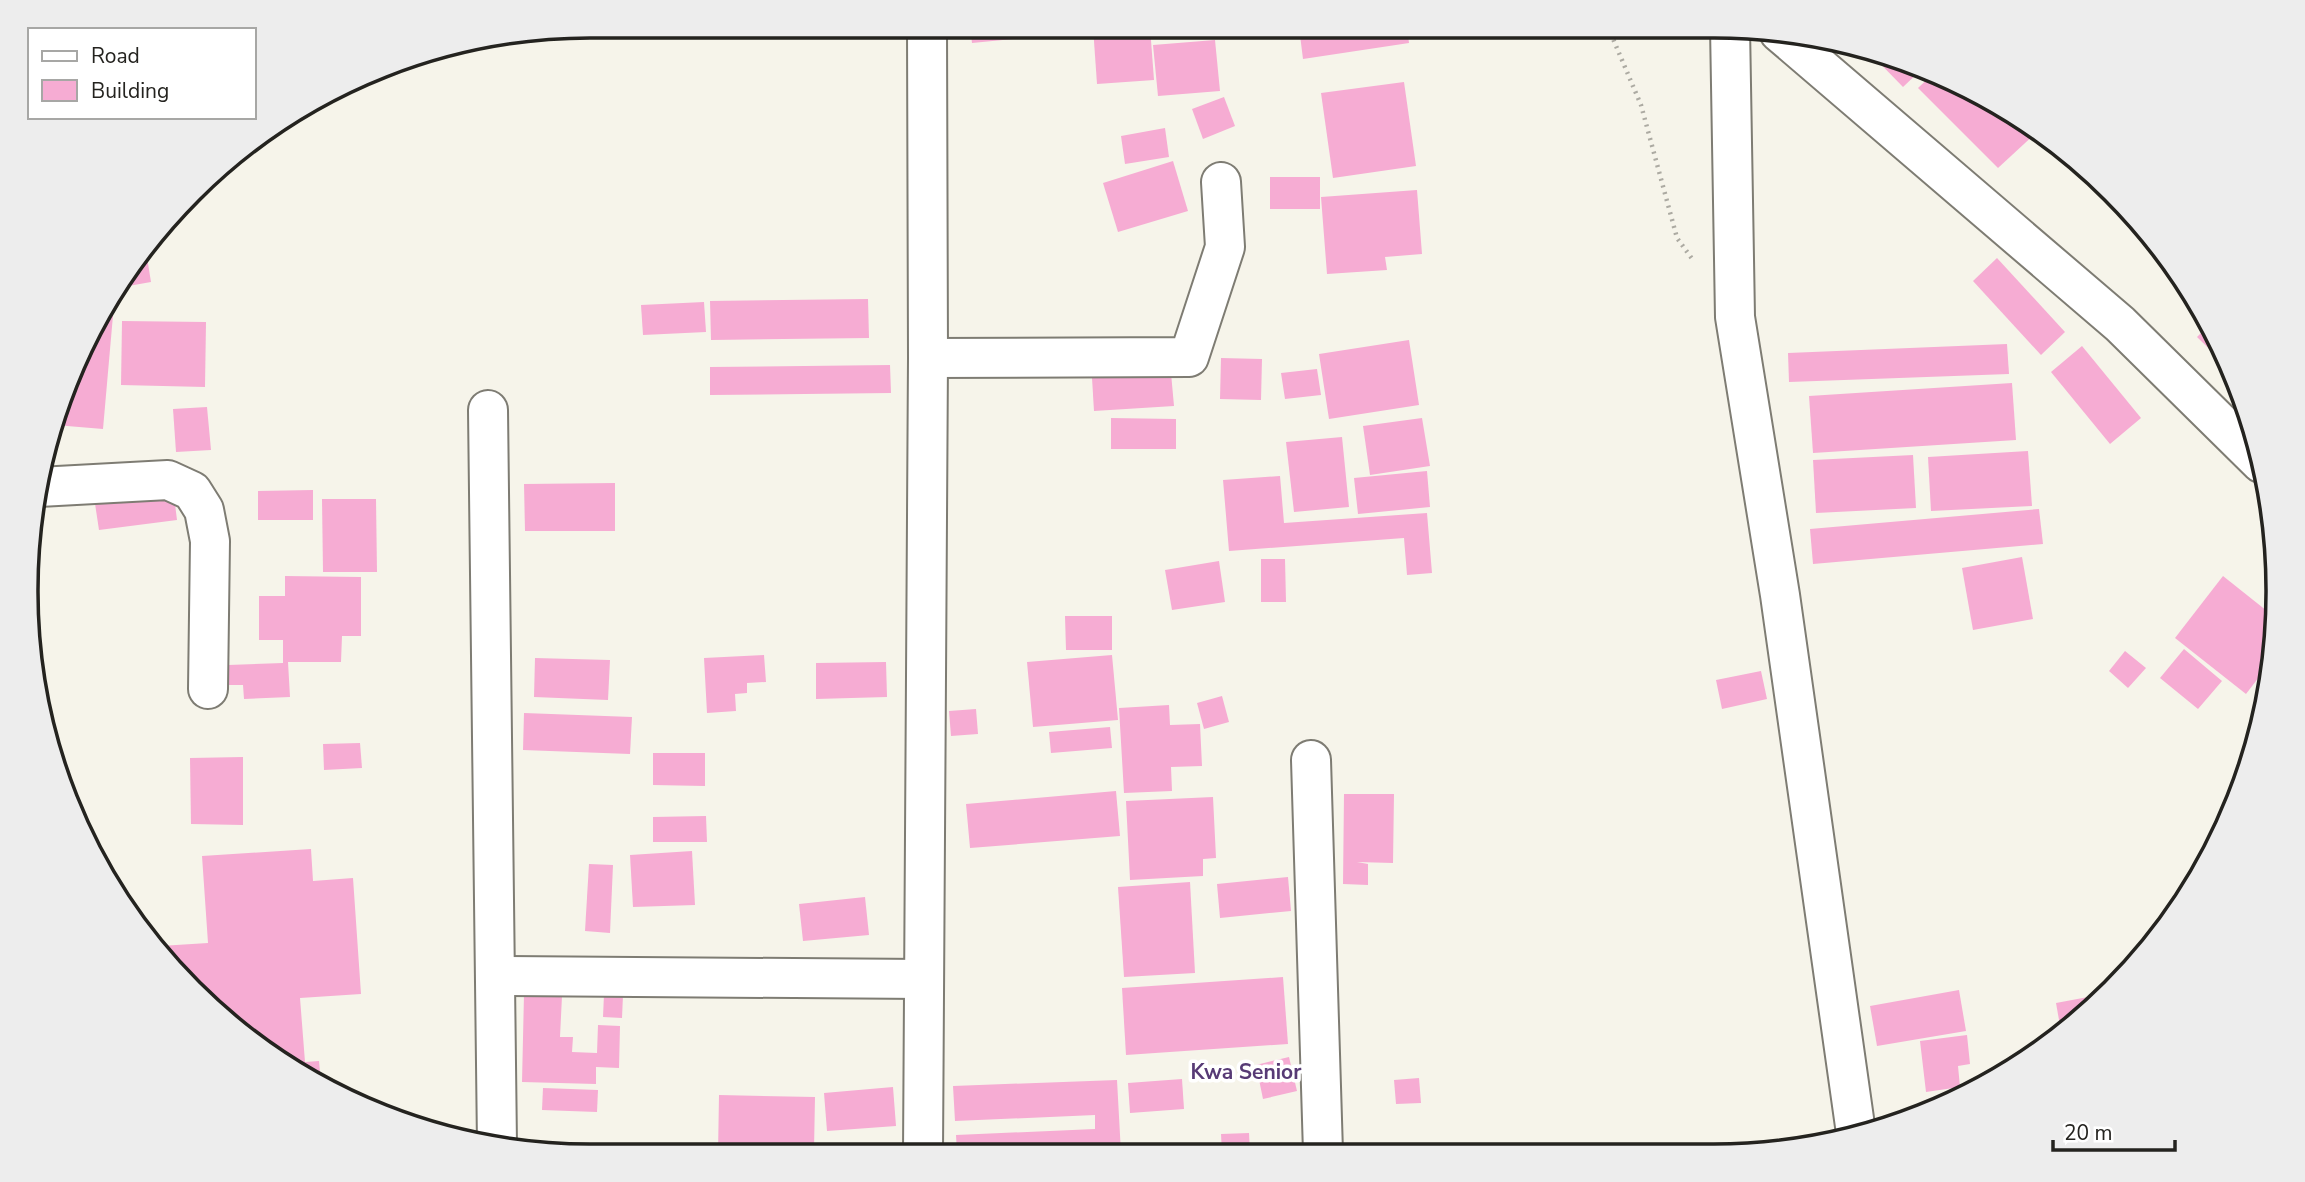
<svg xmlns="http://www.w3.org/2000/svg" width="2305" height="1182" font-family="'Nunito Sans',sans-serif">
<rect width="100%" height="100%" fill="#f6f4ea"/>
<!-- building -->
<g fill="#f6acd3">
<path d="M970,27H1021L1022,38L972,43Z"/>
<path d="M1093,27H1150L1154,80L1097,84Z"/>
<path d="M1299,27H1407L1409,43L1303,59Z"/>
<path d="M1215,40L1220,91L1158,96L1153,45Z"/>
<path d="M1864,47L1908,63L1922,69L1903,87Z"/>
<path d="M1934,73L1964,85L2038,131L1998,168L1918,88Z"/>
<path d="M1404,82L1416,166L1333,178L1321,93Z"/>
<path d="M1224,97L1235,126L1203,139L1192,109Z"/>
<path d="M1165,128L1169,157L1125,164L1121,136Z"/>
<path d="M1173,161L1188,211L1118,232L1103,183Z"/>
<rect x="1270" y="177" width="50" height="32"/>
<path d="M1417,190L1422,254L1385,257L1387,270L1327,274L1321,197Z"/>
<path d="M146,251L151,282L117,288L121,278Z"/>
<path d="M1997,258L2065,332L2041,355L1973,281Z"/>
<path d="M868,299L869,338L711,340L710,301Z"/>
<path d="M704,302L706,332L643,335L641,305Z"/>
<path d="M109,304H114L103,429L55,425Z"/>
<path d="M122,321L206,322L205,387L121,385Z"/>
<path d="M2210,324L2231,370L2197,337Z"/>
<path d="M1409,340L1419,405L1329,419L1319,354Z"/>
<path d="M2007,344L2009,374L1789,382L1788,353Z"/>
<path d="M2082,346L2141,418L2110,444L2051,372Z"/>
<path d="M1221,358L1262,359L1261,400L1220,399Z"/>
<path d="M890,365L891,393L710,395V367Z"/>
<path d="M1317,369L1321,395L1285,399L1281,373Z"/>
<path d="M1171,373L1174,406L1094,411L1092,378Z"/>
<path d="M2012,383L2016,440L1813,453L1809,396Z"/>
<path d="M207,407L211,450L176,452L173,409Z"/>
<path d="M1111,418L1176,419V449H1111Z"/>
<path d="M1422,418L1430,466L1370,475L1363,426Z"/>
<path d="M50,437L48,459L43,458L45,445Z"/>
<path d="M1342,437L1349,507L1294,512L1286,442Z"/>
<path d="M2028,451L2032,506L1931,511L1928,457Z"/>
<path d="M1913,455L1916,508L1816,513L1813,460Z"/>
<path d="M1427,471L1430,507L1358,514L1354,478Z"/>
<path d="M1280,476L1284,523L1427,513L1432,573L1407,575L1404,538L1229,551L1223,480Z"/>
<path d="M615,483V531H525L524,484Z"/>
<path d="M173,488L177,520L99,530L94,497Z"/>
<path d="M313,490V520H258V491Z"/>
<path d="M322,499H376L377,572H323Z"/>
<path d="M2039,509L2043,544L1813,564L1810,529Z"/>
<path d="M2022,557L2033,619L1973,630L1962,568Z"/>
<path d="M1261,559H1285L1286,602H1261Z"/>
<path d="M1219,561L1225,602L1172,610L1165,570Z"/>
<path d="M285,576L361,577V636H342L341,662H288L290,697L244,699L243,685H229L228,665L283,663V640H259V596H285Z"/>
<path d="M2223,576L2277,619L2272,660L2246,694L2175,638Z"/>
<path d="M1065,616H1112V650H1066Z"/>
<path d="M2184,649L2222,681L2198,709L2160,678Z"/>
<path d="M2125,651L2146,668L2128,688L2109,671Z"/>
<path d="M764,655L766,682L747,683V693L735,694L736,711L707,713L704,658Z"/>
<path d="M1112,655L1118,720L1033,727L1027,662Z"/>
<path d="M535,658L610,660L608,700L534,697Z"/>
<path d="M886,662L887,697L816,699V663Z"/>
<path d="M1761,671L1767,699L1722,709L1716,680Z"/>
<path d="M1222,696L1229,722L1204,729L1197,703Z"/>
<path d="M1169,705L1170,725L1200,724L1202,766L1171,767L1172,791L1124,793L1119,708Z"/>
<path d="M976,709L978,734L951,736L949,711Z"/>
<path d="M524,713L632,717L630,754L523,750Z"/>
<path d="M1110,727L1112,748L1051,753L1049,732Z"/>
<path d="M360,743L362,768L324,770L323,744Z"/>
<path d="M653,753H705V786L653,785Z"/>
<path d="M243,757V825L191,824L190,758Z"/>
<path d="M1116,791L1120,836L970,848L966,804Z"/>
<path d="M1344,794H1394L1393,863L1357,862L1368,864V885L1343,884Z"/>
<path d="M1213,797L1216,858L1203,859V876L1130,880L1126,801Z"/>
<path d="M706,816L707,842H653V817Z"/>
<path d="M311,849L313,881L353,878L361,994L300,998L305,1062L319,1061L321,1083L191,990L160,946L208,943L202,856Z"/>
<path d="M692,851L695,905L633,907L630,855Z"/>
<path d="M589,864L613,865L610,933L585,931Z"/>
<path d="M1288,877L1291,911L1220,918L1217,884Z"/>
<path d="M1190,882L1195,973L1124,977L1118,887Z"/>
<path d="M865,897L869,935L803,941L799,904Z"/>
<path d="M1283,977L1288,1044L1126,1055L1122,988Z"/>
<path d="M1959,990L1966,1031L1877,1046L1870,1006Z"/>
<path d="M524,994L562,996L560,1037H573L572,1052L597,1053L598,1025L620,1026L619,1068L596,1067V1084L522,1082Z"/>
<path d="M604,994L623,995L622,1018L603,1017Z"/>
<path d="M2104,994L2061,1031L2056,1003Z"/>
<path d="M1967,1035L1970,1064L1958,1066L1960,1087L1926,1092L1920,1041Z"/>
<path d="M1289,1057L1297,1091L1263,1099L1256,1065Z"/>
<path d="M1419,1078L1421,1103L1396,1104L1394,1080Z"/>
<path d="M1182,1079L1184,1109L1130,1113L1128,1083Z"/>
<path d="M1117,1080L1121,1153H957L956,1135L1095,1129V1115L955,1121L953,1086Z"/>
<path d="M893,1087L896,1126L827,1131L824,1093Z"/>
<path d="M543,1088L598,1090L597,1112L542,1110Z"/>
<path d="M719,1095L815,1097L814,1150L781,1149V1154H718Z"/>
<path d="M1955,1099L1935,1110L1934,1102Z"/>
<path d="M1249,1133L1250,1152L1222,1153L1221,1134Z"/>
</g>
<g fill="none" stroke-linecap="round" stroke-linejoin="round">
<!-- minor casing -->
<g stroke="#7e7c73" stroke-width="42">
<g id="minor">
<path d="M1730,27L1735,317L1780,595L1856,1133"/>
<path d="M1779,32L2120,324L2261,463"/>
<path d="M928,358L1189,357L1225,247L1221,182"/>
<path d="M488,410L497,1145"/>
<path d="M39,487L168,480L192,491L204,510L210,541L208,689"/>
<path d="M1311,760L1323,1152"/>
<path d="M495,976L924,979"/>
<path d="M923,1153L928,358L927,27"/>
</g>
</g>
<!-- path -->
<path stroke="#acaaa2" stroke-width="4.5" stroke-dasharray="2 5" stroke-linecap="butt" d="M1608,27L1641,105L1677,238L1693,260"/>
<!-- minor -->
<use href="#minor" stroke="#fff" stroke-width="38"/>
</g>
<g text-anchor="middle" dominant-baseline="central" stroke-width="7" stroke-linejoin="round" paint-order="stroke">
<!-- quarter labels -->
<g font-size="21" font-weight="bold" fill="#573a75" stroke="#fff">
<text x="1246" y="1072">Kwa Senior</text>
</g>
</g>
<!-- crop -->
<path d="M0 0H2305V1182H0ZM590 38H1714A552 552 0 0 1 2266 590V592A552 552 0 0 1 1714 1144H590A552 552 0 0 1 38 592V590A552 552 0 0 1 590 38Z" fill="#ededed" fill-rule="evenodd"/>
<path fill="none" stroke="#24231f" stroke-width="3.5" d="M590 38H1714A552 552 0 0 1 2266 590V592A552 552 0 0 1 1714 1144H590A552 552 0 0 1 38 592V590A552 552 0 0 1 590 38Z"/>
<!-- legend -->
<rect x="28" y="28" width="228" height="91" fill="#ffffff" stroke="#a7a7a5" stroke-width="2"/>
<rect x="42" y="51" width="35" height="10" fill="#ffffff" stroke="#a7a7a5" stroke-width="2"/>
<text x="91" y="63" font-size="21" fill="#24231f">Road</text>
<rect x="42" y="80" width="35" height="21" fill="#f6acd3" stroke="#a7a7a5" stroke-width="2"/>
<text x="91" y="98" font-size="21" fill="#24231f">Building</text>
<!-- scale -->
<path d="M2053 1140v10h122v-10" fill="none" stroke="#24231f" stroke-width="3.5"/>
<text x="2064" y="1140" font-size="21" fill="#24231f" stroke="#ffffff" stroke-width="5" paint-order="stroke">20 m</text>
</svg>
